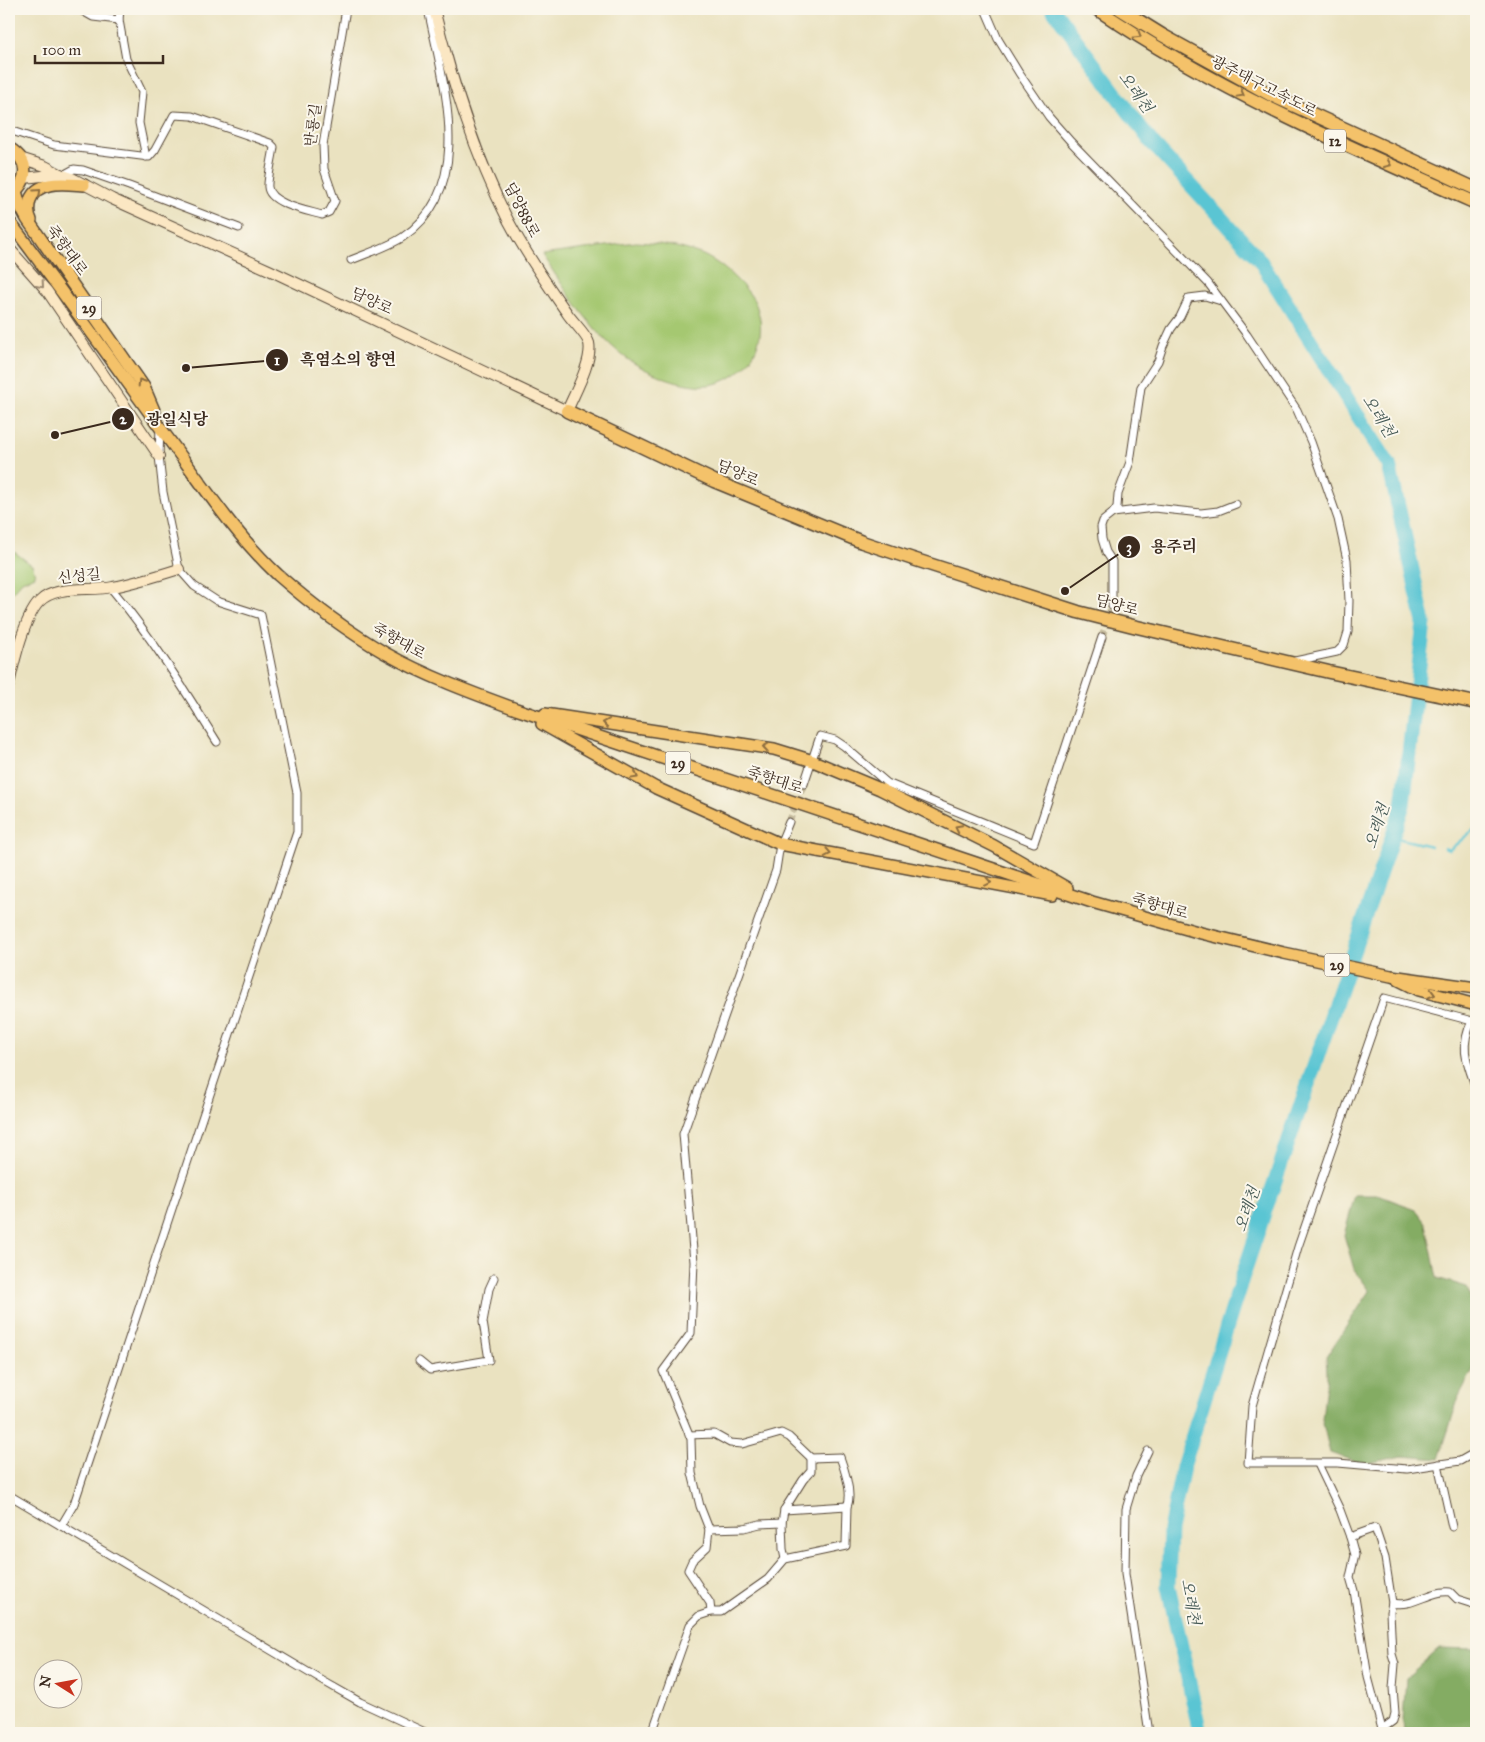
<svg xmlns="http://www.w3.org/2000/svg" width="1485" height="1742" font-family="'IM FELL Great Primer','Noto Serif KR',serif">
<rect width="100%" height="100%" fill="#fbf7ec"/>
<filter id="ink" filterUnits="userSpaceOnUse"><feTurbulence type="fractalNoise" baseFrequency=".02" numOctaves="2"/><feDisplacementMap in="SourceGraphic" scale="10" xChannelSelector="R" yChannelSelector="G"/><feConvolveMatrix kernelMatrix="1 2 1 2 8 2 1 2 1" color-interpolation-filters="sRGB"/></filter>
<filter id="wash" filterUnits="userSpaceOnUse"><feTurbulence type="fractalNoise" baseFrequency=".0096" numOctaves="4" result="noise"/><feDisplacementMap in="SourceGraphic" scale="20" xChannelSelector="R" yChannelSelector="G"/><feGaussianBlur stdDeviation="1.12" result="paint"/><feColorMatrix in="noise" values="0 0 0 0 0 0 0 0 0 0 0 0 0 0 0 0 0 1.4 0 .05"/><feComposite in="paint" operator="in"/></filter>
<g filter="url(#wash)">
<rect width="100%" height="100%" fill="#eae2c0"/>
<!-- green -->
<g fill="#a5c871" stroke="#707948">
<path d="M636,242C658,243 683,247 703,255C716,261 727,270 737,280C746,289 755,298 758,311C769,345 743,381 708,385C685,388 648,373 629,360C592,334 567,291 542,255Z"/>
<path d="M9,548L33,566L35,576L22,581L9,596Z"/>
</g>
<!-- forest -->
<g fill="#84ac63" stroke="#606b40">
<path d="M1355,1195H1378L1415,1209L1426,1224L1437,1278L1467,1287L1476,1317V1364L1459,1396L1439,1459L1402,1456L1363,1464L1330,1453L1322,1419L1327,1375L1326,1357L1370,1291L1354,1269L1344,1235Z"/>
<path d="M1439,1648L1476,1649V1733H1404L1403,1719L1406,1678Z"/>
</g>
<g fill="none" stroke-linecap="round" stroke-linejoin="round">
<!-- stream -->
<g stroke="#5ac5d3" stroke-width="2.5">
<path d="M1392,837L1431,846"/>
<path d="M1444,848L1449,850L1476,828"/>
</g>
<!-- river -->
<path stroke="#5ac5d3" stroke-width="15" d="M1053,9L1152,143L1259,259L1389,465L1424,623L1403,805L1243,1275L1183,1467L1170,1530L1168,1586L1200,1733"/>
</g>
</g>
<g filter="url(#ink)">
<g fill="none" stroke-linecap="round" stroke-linejoin="round">
<!-- street-tunnel -->
<g stroke="#c7bda0" stroke-width="7" stroke-dasharray="7 3.5" stroke-linecap="butt">
<path d="M1102,637L1112,606"/>
<path d="M789,822L804,784"/>
</g>
<!-- street casing -->
<g stroke="#554636" stroke-width="9">
<g id="street">
<path d="M79,9L93,17L119,20"/>
<path d="M120,9L119,20L126,59L142,92L139,123L146,157"/>
<path d="M985,9L998,39L1019,73L1049,117L1071,142L1208,283L1247,335L1297,410L1311,442L1338,519L1347,560L1349,601L1348,632L1344,645L1337,652L1295,661"/>
<path d="M9,130L54,145L149,157L155,150L174,115L192,116L270,143L274,147C273,156 267,180 268,187C269,204 309,211 322,215L329,212L335,201L324,169L323,145L346,9"/>
<path d="M63,175L74,169L83,170L129,186L239,228"/>
<path d="M351,260C368,253 388,247 403,237C478,186 442,80 428,9"/>
<path d="M1113,513L1154,508L1201,513L1218,511L1236,504"/>
<path d="M111,588C151,636 184,689 217,742"/>
<path d="M1112,606V561L1106,552L1102,539L1101,527L1103,521L1113,513L1117,507L1118,494L1130,462L1141,387L1158,361L1163,346L1171,329L1180,317L1189,298L1205,296L1221,301"/>
<path d="M804,784L820,736L835,740L844,746L887,783L1034,843L1102,637"/>
<path d="M1472,1021C1459,1047 1467,1063 1476,1088"/>
<path d="M1476,1022L1384,998L1298,1247L1252,1406L1248,1463H1338L1407,1469L1460,1461L1476,1452"/>
<path d="M419,1361L430,1370L489,1360L483,1322L489,1289L494,1278"/>
<path d="M1148,1451L1136,1476L1126,1509L1125,1574L1149,1733"/>
<path d="M1318,1464L1340,1510L1350,1537L1355,1555L1350,1577L1354,1591L1368,1677L1383,1733"/>
<path d="M1438,1464L1452,1527"/>
<path d="M9,1495L323,1681L360,1702L427,1733"/>
<path d="M784,1510L847,1506"/>
<path d="M61,1526L74,1504L297,832V793L261,615L217,601L194,586L179,569L163,492L159,456L160,427"/>
<path d="M709,1529L744,1528L760,1524L782,1523"/>
<path d="M1350,1537L1375,1528L1385,1558L1392,1603L1390,1612L1392,1654L1395,1664L1393,1688L1395,1713L1393,1721L1382,1729"/>
<path d="M785,1559L783,1549L782,1523L784,1510L803,1480L811,1471V1458"/>
<path d="M1392,1603C1413,1608 1429,1590 1450,1592L1457,1599L1476,1605"/>
<path d="M711,1612L710,1603L688,1570L692,1561L707,1547L709,1529L700,1506L692,1473L691,1439L663,1371L691,1333L694,1262L683,1134L776,870L780,844L789,822"/>
<path d="M652,1733L690,1625L699,1616L711,1612H721L768,1579L785,1559L846,1546L847,1506C853,1495 844,1468 840,1457L811,1458L789,1437L781,1433L742,1444L730,1443L714,1434L689,1435"/>
</g>
</g>
<!-- secondary casing -->
<g stroke="#554636" stroke-width="12">
<g id="secondary">
<path d="M20,158L45,166L60,174"/>
<path d="M24,178L60,174L72,178L112,199L269,270L567,411C574,394 593,361 589,343C587,335 572,321 567,313C546,283 525,252 508,220C474,153 452,81 434,9"/>
<path d="M9,248L47,291L159,456"/>
<path d="M9,684C14,662 24,618 39,602C56,584 90,592 113,587C135,583 157,576 179,569"/>
</g>
</g>
<!-- primary casing -->
<g stroke="#554636" stroke-width="14">
<g id="primary">
<path d="M9,148C31,161 29,183 9,196"/>
<path d="M16,191L20,206L27,219L144,387L155,413"/>
<path d="M31,220C28,214 28,207 30,200C38,179 66,184 84,185"/>
<path d="M9,221C63,292 115,365 167,437C202,484 235,535 278,575C311,604 347,631 385,653C426,676 472,693 516,709L1092,902L1201,933L1284,953L1391,976L1476,988"/>
<path d="M545,714L774,749L813,761L880,789L994,846L1067,888"/>
<path d="M542,724L656,788L780,844L1052,895"/>
<path d="M1399,980L1419,990L1476,1005"/>
</g>
</g>
<!-- highway casing -->
<g stroke="#554636" stroke-width="15">
<g id="highway">
<path d="M1097,9C1215,89 1346,146 1476,203"/>
<path d="M1120,9L1162,35L1271,95L1476,189"/>
<path d="M567,411L714,481L862,542L913,559L1078,612L1133,626L1329,672L1476,703"/>
</g>
</g>
<!-- street -->
<use href="#street" stroke="#fff" stroke-width="7"/>
<!-- secondary -->
<use href="#secondary" stroke="#fbe7c3" stroke-width="10"/>
<!-- primary -->
<use href="#primary" stroke="#f4c26a" stroke-width="11"/>
<!-- highway -->
<use href="#highway" stroke="#f4c26a" stroke-width="12"/>
</g>
<!-- one-way arrows -->
<defs><path id="oneway-chevron" d="M-2-3.5L2.5 0L-2 3.5" fill="none" stroke-width="1.6" stroke-linecap="round" stroke-linejoin="round" transform="scale(1.25)"/></defs>
<g stroke="#8e6e40">
<use href="#oneway-chevron" transform="translate(1138 35) rotate(32)"/>
<use href="#oneway-chevron" transform="translate(1241 94) rotate(29)"/>
<use href="#oneway-chevron" transform="translate(1388 164) rotate(24)"/>
<use href="#oneway-chevron" transform="translate(38 192) rotate(-42)"/>
<use href="#oneway-chevron" transform="translate(141 382) rotate(-123)"/>
<use href="#oneway-chevron" transform="translate(606 723) rotate(-171)"/>
<use href="#oneway-chevron" transform="translate(766 747) rotate(-171)"/>
<use href="#oneway-chevron" transform="translate(635 776) rotate(29)"/>
<use href="#oneway-chevron" transform="translate(958 828) rotate(-153)"/>
<use href="#oneway-chevron" transform="translate(828 853) rotate(11)"/>
<use href="#oneway-chevron" transform="translate(988 882) rotate(11)"/>
<use href="#oneway-chevron" transform="translate(1432 994) rotate(16)"/>
</g>
<use stroke="#9b8870" href="#oneway-chevron" transform="translate(41 285) rotate(49)"/>
</g>
<g text-anchor="middle" dominant-baseline="central" stroke-width="4" stroke-linejoin="round" paint-order="stroke">
<!-- shield labels -->
<g fill="#fbf7ec" stroke="#75685c" stroke-width="1">
<rect x="1324" y="129.5" width="22" height="23" rx="4"/>
<rect x="76.5" y="296.5" width="25" height="23" rx="4"/>
<rect x="665.5" y="751.5" width="25" height="23" rx="4"/>
<rect x="1324.5" y="953.5" width="25" height="23" rx="4"/>
</g>
<g font-size="14" font-weight="bold" fill="#3b2a1e">
<text x="1335" y="141">12</text>
<text x="89" y="308">29</text>
<text x="678" y="763">29</text>
<text x="1337" y="965">29</text>
</g>
<!-- street labels -->
<g font-size="15" fill="#3b2a1e" stroke="#fbf7ec">
<text transform="translate(1264 86) rotate(27)">광주대구고속도로</text>
<text transform="translate(313 125) rotate(-82)">반룡길</text>
<text transform="translate(522 210) rotate(63)">담양88로</text>
<text transform="translate(67 250) rotate(54)">죽향대로</text>
<text transform="translate(372 301) rotate(25)">담양로</text>
<text transform="translate(738 473) rotate(23)">담양로</text>
<text transform="translate(79 576) rotate(-6)">신성길</text>
<text transform="translate(1117 605) rotate(15)">담양로</text>
<text transform="translate(399 641) rotate(29)">죽향대로</text>
<text transform="translate(775 780) rotate(18)">죽향대로</text>
<text transform="translate(1160 906) rotate(16)">죽향대로</text>
</g>
<!-- water labels -->
<g font-size="16" font-style="italic" fill="#445854" stroke="#fbf7ec">
<text transform="translate(1136 92) rotate(54)">오례천</text>
<text transform="translate(1379 416) rotate(58)">오례천</text>
<text transform="translate(1377 826) rotate(-72)">오례천</text>
<text transform="translate(1247 1209) rotate(-71)">오례천</text>
<text transform="translate(1191 1602) rotate(80)">오례천</text>
</g>
</g>
<!-- callouts -->
<path fill="none" stroke="#3b2a1e" stroke-width="2" d="M186 368L277 360M55 435L123 419M1065 591L1129 547"/>
<g fill="#3b2a1e" stroke="#fbf7ec" stroke-width="2">
<circle cx="186" cy="368" r="5"/>
<circle cx="55" cy="435" r="5"/>
<circle cx="1065" cy="591" r="5"/>
<circle cx="277" cy="360" r="12"/>
<circle cx="123" cy="419" r="12"/>
<circle cx="1129" cy="547" r="12"/>
</g>
<g font-size="15" text-anchor="middle" font-weight="bold" fill="#fff">
<text x="277" y="365">1</text>
<text x="123" y="424">2</text>
<text x="1129" y="552">3</text>
</g>
<g font-size="16" text-anchor="middle" font-weight="bold" fill="#3b2a1e" stroke="#fbf7ec" stroke-width="4" stroke-linejoin="round" paint-order="stroke">
<text x="348" y="365">흑염소의 향연</text>
<text x="177" y="425">광일식당</text>
<text x="1174" y="552">용주리</text>
</g>
<!-- margin -->
<rect width="1485" height="1742" fill="none" stroke="#fbf7ec" stroke-width="30"/>
<!-- north arrow -->
<g transform="translate(58 1684) rotate(281)"><circle r="24" fill="#fbf7ec" stroke="#aea59a"/>
<path d="M0-4L9 19L0 12L-9 19Z" fill="#c8321e"/>
<text y="-8" font-size="14" font-weight="bold" text-anchor="middle" fill="#3b2a1e">N</text>
</g>
<!-- scale -->
<path d="M35 55v8h128v-8" fill="none" stroke="#3b2a1e" stroke-width="2.5"/>
<text x="42" y="55" font-size="15" fill="#3b2a1e" stroke="#fbf7ec" stroke-width="4" paint-order="stroke">100 m</text>
</svg>
